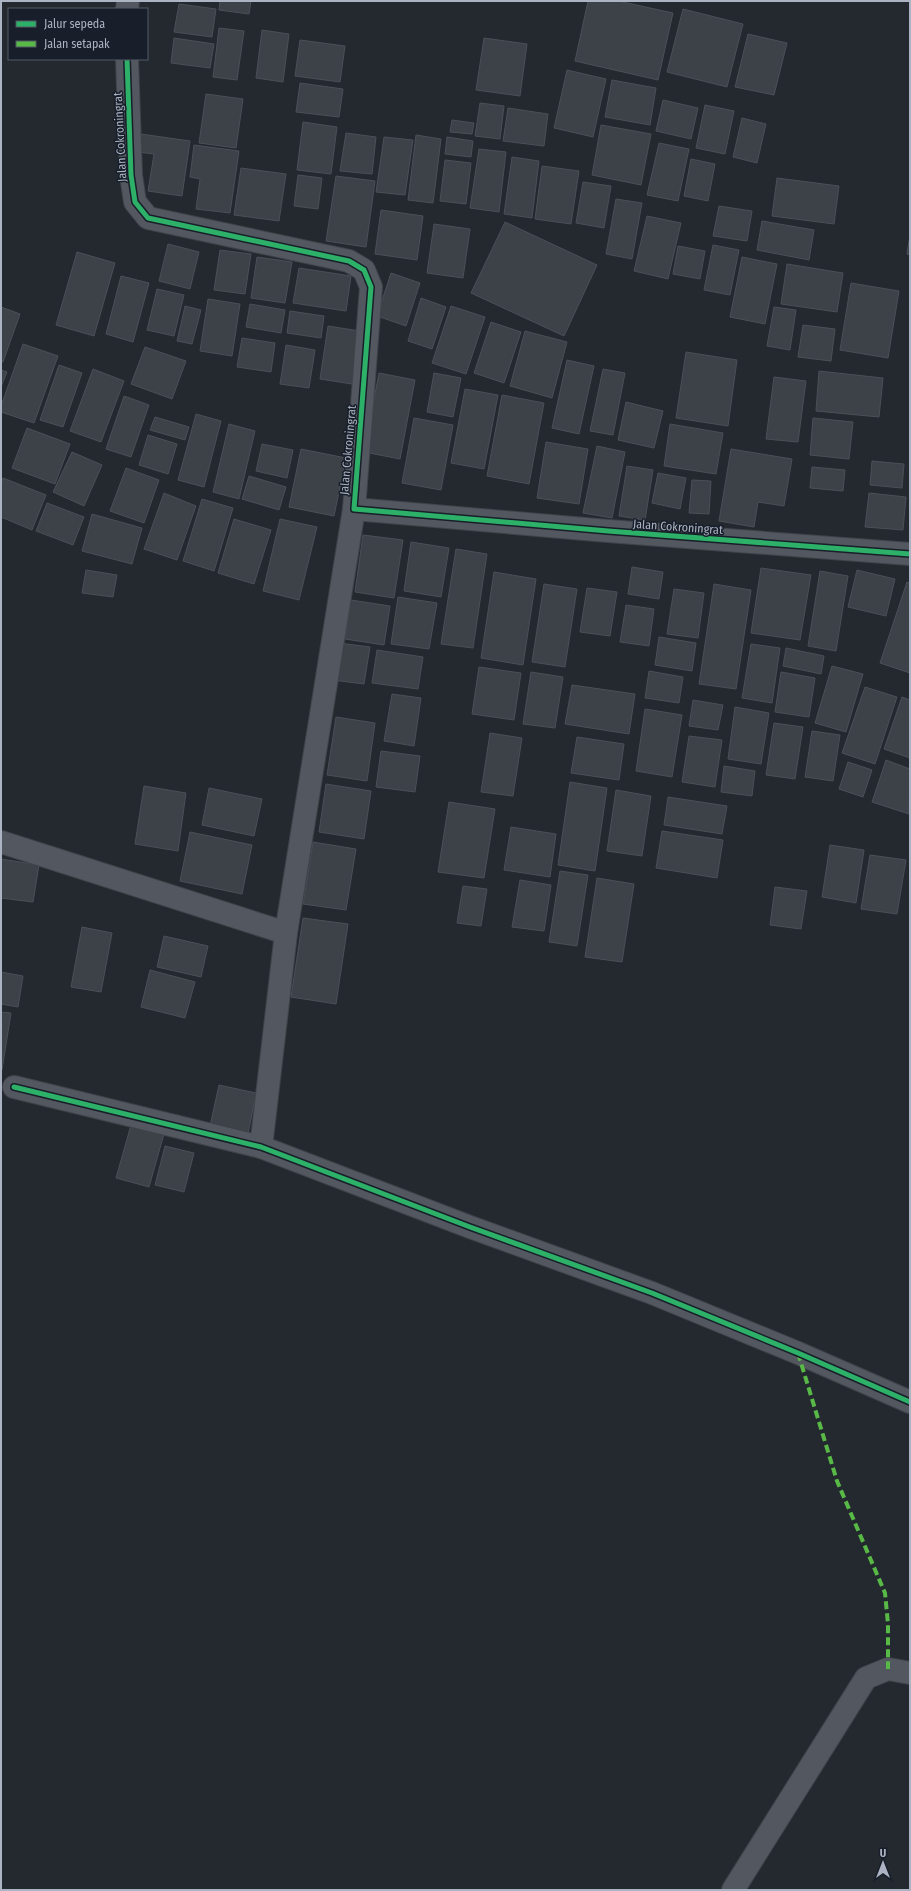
<svg xmlns="http://www.w3.org/2000/svg" width="911" height="1891" font-family="'Fira Sans Condensed',sans-serif">
<rect width="100%" height="100%" fill="#242930"/>
<!-- building -->
<g fill="#3d4148" stroke="#4b5058">
<path d="M220,1H251L249,14L219,10Z"/>
<path d="M588,1H618L673,13L658,80L575,61Z"/>
<path d="M179,4L216,9L212,37L174,32Z"/>
<path d="M683,9L743,24L727,87L667,72Z"/>
<path d="M219,28L244,31L237,80L213,77Z"/>
<path d="M262,30L289,34L283,82L256,78Z"/>
<path d="M748,34L787,43L774,95L735,87Z"/>
<path d="M174,38L214,44L210,68L171,63Z"/>
<path d="M484,38L527,44L520,96L476,90Z"/>
<path d="M300,40L345,46L340,82L295,76Z"/>
<path d="M567,70L606,79L593,137L554,128Z"/>
<path d="M612,80L656,88L650,125L605,117Z"/>
<path d="M300,83L343,89L339,117L296,112Z"/>
<path d="M206,94L243,99L236,148L199,143Z"/>
<path d="M663,100L698,108L691,139L656,131Z"/>
<path d="M480,103L504,106L500,139L475,136Z"/>
<path d="M705,105L734,111L725,154L696,148Z"/>
<path d="M508,108L548,114L544,146L503,141Z"/>
<path d="M742,118L766,124L757,163L733,157Z"/>
<path d="M452,120L474,123L472,134L450,132Z"/>
<path d="M303,122L337,127L331,174L297,170Z"/>
<path d="M601,125L651,134L641,185L592,175Z"/>
<path d="M346,133L376,137L372,174L340,171Z"/>
<path d="M141,134L190,141L182,196L148,191L154,154L138,152Z"/>
<path d="M416,135L441,139L433,203L408,200Z"/>
<path d="M384,137L413,140L405,195L376,192Z"/>
<path d="M447,137L473,141L471,157L445,154Z"/>
<path d="M659,143L689,149L678,201L647,195Z"/>
<path d="M194,145L239,151L230,213L196,209L200,179L190,177Z"/>
<path d="M479,149L506,152L499,212L470,208Z"/>
<path d="M512,157L539,161L532,218L504,214Z"/>
<path d="M691,159L715,164L708,201L684,196Z"/>
<path d="M445,160L471,163L466,204L440,201Z"/>
<path d="M542,166L579,171L571,224L535,219Z"/>
<path d="M241,168L286,174L279,221L234,215Z"/>
<path d="M298,175L322,178L318,209L294,206Z"/>
<path d="M336,176L375,181L366,247L326,241Z"/>
<path d="M777,178L839,186L834,224L772,216Z"/>
<path d="M583,182L611,186L604,228L576,223Z"/>
<path d="M616,199L642,203L632,259L606,254Z"/>
<path d="M719,206L752,211L747,241L713,236Z"/>
<path d="M381,210L423,216L417,260L375,254Z"/>
<path d="M647,216L681,223L668,279L634,271Z"/>
<path d="M762,221L814,230L809,260L757,250Z"/>
<path d="M505,222L597,265L564,336L471,293Z"/>
<path d="M434,224L470,229L463,278L427,273Z"/>
<path d="M910,235V255L907,254Z"/>
<path d="M168,244L199,252L190,289L159,281Z"/>
<path d="M713,245L739,250L730,295L704,290Z"/>
<path d="M678,246L705,251L700,279L673,274Z"/>
<path d="M220,250L251,254L245,294L214,290Z"/>
<path d="M77,252L115,263L94,336L56,325Z"/>
<path d="M257,257L292,262L285,303L251,298Z"/>
<path d="M742,257L777,264L765,324L730,317Z"/>
<path d="M787,264L843,273L837,312L781,304Z"/>
<path d="M299,268L351,276L346,311L293,303Z"/>
<path d="M391,273L420,283L406,326L377,316Z"/>
<path d="M121,276L149,283L133,342L106,334Z"/>
<path d="M851,283L899,291L888,358L840,350Z"/>
<path d="M157,289L184,295L174,336L147,330Z"/>
<path d="M421,298L446,307L432,349L408,341Z"/>
<path d="M208,299L240,304L232,356L200,351Z"/>
<path d="M250,304L285,310L281,333L246,327Z"/>
<path d="M185,306L201,310L192,344L177,341Z"/>
<path d="M451,306L485,317L466,374L432,363Z"/>
<path d="M1,307L20,314L3,362H1Z"/>
<path d="M774,307L796,310L790,350L767,346Z"/>
<path d="M290,311L324,316L321,338L287,333Z"/>
<path d="M491,322L521,332L504,383L474,373Z"/>
<path d="M803,325L835,329L831,361L798,357Z"/>
<path d="M328,326L360,331L352,384L320,379Z"/>
<path d="M525,331L567,342L552,398L510,386Z"/>
<path d="M242,338L275,343L271,372L237,367Z"/>
<path d="M23,344L58,356L34,423L1,412V406Z"/>
<path d="M286,345L315,350L309,388L280,384Z"/>
<path d="M145,347L186,361L172,399L131,384Z"/>
<path d="M686,352L737,360L728,426L676,418Z"/>
<path d="M567,360L594,366L579,434L552,428Z"/>
<path d="M59,365L82,373L63,427L40,420Z"/>
<path d="M93,369L124,381L101,442L70,431Z"/>
<path d="M603,369L625,373L613,435L590,431Z"/>
<path d="M1,370L7,372L1,387Z"/>
<path d="M819,371L883,378L879,417L816,411Z"/>
<path d="M379,373L415,380L400,459L364,452Z"/>
<path d="M434,373L461,378L453,417L427,412Z"/>
<path d="M774,377L806,381L798,442L766,439Z"/>
<path d="M465,389L498,395L484,469L451,463Z"/>
<path d="M502,395L544,403L529,484L487,476Z"/>
<path d="M124,396L149,405L131,457L106,449Z"/>
<path d="M626,402L663,411L654,448L618,440Z"/>
<path d="M196,414L221,421L204,487L178,480Z"/>
<path d="M155,417L189,427L185,440L150,430Z"/>
<path d="M414,418L453,425L441,490L402,483Z"/>
<path d="M813,418L853,422L849,459L810,455Z"/>
<path d="M229,424L255,431L239,499L213,492Z"/>
<path d="M670,424L723,433L716,474L664,466Z"/>
<path d="M27,428L70,444L55,484L12,468Z"/>
<path d="M148,435L177,444L168,474L139,465Z"/>
<path d="M546,442L588,449L579,504L537,498Z"/>
<path d="M262,444L293,450L287,478L256,471Z"/>
<path d="M597,446L625,452L612,518L583,513Z"/>
<path d="M301,449L346,458L334,516L289,507Z"/>
<path d="M731,449L792,459L784,506L758,502L754,527L719,521Z"/>
<path d="M72,452L102,465L84,506L53,492Z"/>
<path d="M872,461L904,464L902,488L870,485Z"/>
<path d="M627,466L653,470L645,520L619,516Z"/>
<path d="M812,467L845,470L843,491L810,488Z"/>
<path d="M126,468L159,480L144,523L110,511Z"/>
<path d="M658,473L686,478L680,509L652,503Z"/>
<path d="M249,476L286,487L279,510L242,499Z"/>
<path d="M3,478L46,495L32,530L1,517V484Z"/>
<path d="M692,480L711,481L709,514L689,513Z"/>
<path d="M164,493L196,506L177,560L144,549Z"/>
<path d="M869,493L906,497L903,530L865,527Z"/>
<path d="M202,499L233,508L214,571L183,561Z"/>
<path d="M47,503L84,517L73,545L36,531Z"/>
<path d="M92,514L142,528L132,564L82,551Z"/>
<path d="M234,519L271,530L254,584L218,573Z"/>
<path d="M280,519L317,527L299,600L263,591Z"/>
<path d="M363,535L403,540L394,598L355,592Z"/>
<path d="M411,542L449,548L441,597L404,591Z"/>
<path d="M456,549L487,554L473,648L441,644Z"/>
<path d="M632,567L663,572L659,599L628,594Z"/>
<path d="M761,568L811,575L800,640L751,633Z"/>
<path d="M86,570L117,575L113,597L82,593Z"/>
<path d="M857,570L895,579L886,616L848,607Z"/>
<path d="M820,571L848,576L836,651L808,646Z"/>
<path d="M494,572L536,579L523,665L481,658Z"/>
<path d="M907,582L910,583V673L880,663Z"/>
<path d="M544,584L577,589L565,667L532,662Z"/>
<path d="M714,584L751,590L736,689L699,684Z"/>
<path d="M587,588L617,592L610,636L580,632Z"/>
<path d="M674,589L704,593L698,638L667,634Z"/>
<path d="M398,597L437,603L429,649L391,644Z"/>
<path d="M351,600L390,606L384,645L345,639Z"/>
<path d="M626,605L654,609L649,646L620,642Z"/>
<path d="M659,637L696,643L692,671L655,665Z"/>
<path d="M339,643L370,647L364,684L333,680Z"/>
<path d="M751,644L780,648L772,703L742,698Z"/>
<path d="M786,648L824,656L821,674L783,666Z"/>
<path d="M377,650L423,657L418,689L372,683Z"/>
<path d="M832,666L863,674L846,732L815,723Z"/>
<path d="M479,667L521,673L514,720L472,714Z"/>
<path d="M649,671L683,677L679,703L645,698Z"/>
<path d="M531,672L563,677L555,728L523,724Z"/>
<path d="M781,672L815,678L809,717L775,712Z"/>
<path d="M572,685L635,694L629,734L565,724Z"/>
<path d="M865,687L897,697L875,764L842,753Z"/>
<path d="M392,694L421,698L414,746L384,741Z"/>
<path d="M902,697L910,700V758L884,749Z"/>
<path d="M693,700L723,705L718,730L689,726Z"/>
<path d="M735,707L769,713L761,764L728,759Z"/>
<path d="M645,709L682,715L672,777L636,771Z"/>
<path d="M336,717L375,723L367,781L327,775Z"/>
<path d="M774,723L803,727L795,779L766,775Z"/>
<path d="M812,731L840,735L833,781L805,777Z"/>
<path d="M490,733L522,738L513,796L481,792Z"/>
<path d="M689,736L722,740L715,787L682,782Z"/>
<path d="M577,737L624,744L619,780L571,773Z"/>
<path d="M381,751L420,756L415,792L376,787Z"/>
<path d="M886,760L910,769L909,814L872,802Z"/>
<path d="M848,762L872,770L863,797L839,789Z"/>
<path d="M724,766L755,771L752,796L721,792Z"/>
<path d="M570,782L607,788L595,871L558,865Z"/>
<path d="M326,784L371,791L364,839L319,832Z"/>
<path d="M144,786L186,793L178,851L135,844Z"/>
<path d="M209,788L262,799L254,836L202,825Z"/>
<path d="M616,790L651,796L642,856L607,851Z"/>
<path d="M668,797L727,806L722,834L664,825Z"/>
<path d="M449,802L495,809L484,878L438,872Z"/>
<path d="M511,827L556,834L550,877L504,870Z"/>
<path d="M662,831L723,840L717,878L656,868Z"/>
<path d="M190,832L252,845L242,894L180,881Z"/>
<path d="M313,842L356,849L346,910L303,904Z"/>
<path d="M830,845L864,850L856,903L822,897Z"/>
<path d="M870,855L906,860L897,914L861,909Z"/>
<path d="M1,859L39,865L33,902L1,898Z"/>
<path d="M560,871L588,875L577,946L549,942Z"/>
<path d="M597,878L634,884L622,962L585,957Z"/>
<path d="M520,880L551,885L544,931L512,927Z"/>
<path d="M463,886L487,889L481,926L457,923Z"/>
<path d="M775,887L807,891L801,929L770,925Z"/>
<path d="M303,918L348,924L336,1004L291,997Z"/>
<path d="M82,927L112,933L101,992L71,987Z"/>
<path d="M164,936L208,946L201,977L157,967Z"/>
<path d="M150,970L195,982L185,1018L141,1007Z"/>
<path d="M1,972L23,976L18,1007L1,1004Z"/>
<path d="M1,1012L11,1013L2,1070L1,1069Z"/>
<path d="M219,1085L256,1093L248,1134L210,1126Z"/>
<path d="M131,1125L164,1134L149,1187L116,1178Z"/>
<path d="M165,1146L194,1153L184,1192L155,1185Z"/>
</g>
<g fill="none" stroke-linecap="round" stroke-linejoin="round">
<!-- street casing -->
<g stroke="#404349" stroke-width="24">
<g id="street">
<path d="M127,9L128,1"/>
<path d="M127,59L131,175L135,202L148,218L349,261L364,270L371,287L354,509L608,531L910,554"/>
<path d="M1,842L286,933"/>
<path d="M14,1087L261,1147L470,1227L652,1293L798,1353L910,1402"/>
<path d="M261,1147L286,933L354,509"/>
<path d="M733,1890L866,1678L888,1669L910,1673"/>
</g>
</g>
<!-- street -->
<use href="#street" stroke="#53575f" stroke-width="22"/>
<!-- quiet -->
<path stroke="#58b947" stroke-width="4" stroke-dasharray="8 4" stroke-linecap="butt" d="M798,1353L837,1481L885,1593L888,1624V1669"/>
<!-- cycleway casing -->
<g stroke="#181f2a" stroke-width="8">
<g id="cycleway">
<path d="M127,59L131,175L135,202L148,218L349,261L364,270L371,287L354,509L608,531L910,554"/>
<path d="M14,1087L261,1147L470,1227L652,1293L798,1353L910,1402"/>
</g>
</g>
<!-- cycleway -->
<use href="#cycleway" stroke="#2db169" stroke-width="5"/>
</g>
<g text-anchor="middle" dominant-baseline="central" stroke-width="3" stroke-linejoin="round" paint-order="stroke">
<!-- street labels -->
<g font-size="12" fill="#acb4c3" stroke="#181f2a">
<text transform="translate(120 137) rotate(-93)">Jalan Cokroningrat</text>
<text transform="translate(348 450) rotate(-85)">Jalan Cokroningrat</text>
<text transform="translate(678 527) rotate(4)">Jalan Cokroningrat</text>
</g>
</g>
<!-- border -->
<rect width="911" height="1891" fill="none" stroke="#acb4c3" stroke-width="4"/>
<!-- legend -->
<rect x="8" y="8" width="140" height="52" fill="#181f2a" stroke="#535b67"/>
<rect x="16" y="21" width="20" height="6" fill="#2db169" stroke="#535b67"/>
<text x="44" y="28" font-size="12" fill="#acb4c3">Jalur sepeda</text>
<rect x="16" y="41" width="20" height="6" fill="#58b947" stroke="#535b67"/>
<text x="44" y="48" font-size="12" fill="#acb4c3">Jalan setapak</text>
<!-- north arrow -->
<g transform="translate(883 1863)" stroke="#181f2a" stroke-width="3" paint-order="stroke">
<path d="M0-3L7 15L0 10L-7 15Z" fill="#acb4c3"/>
<text y="-6" font-size="11" font-weight="bold" text-anchor="middle" fill="#acb4c3">U</text>
</g>
</svg>
